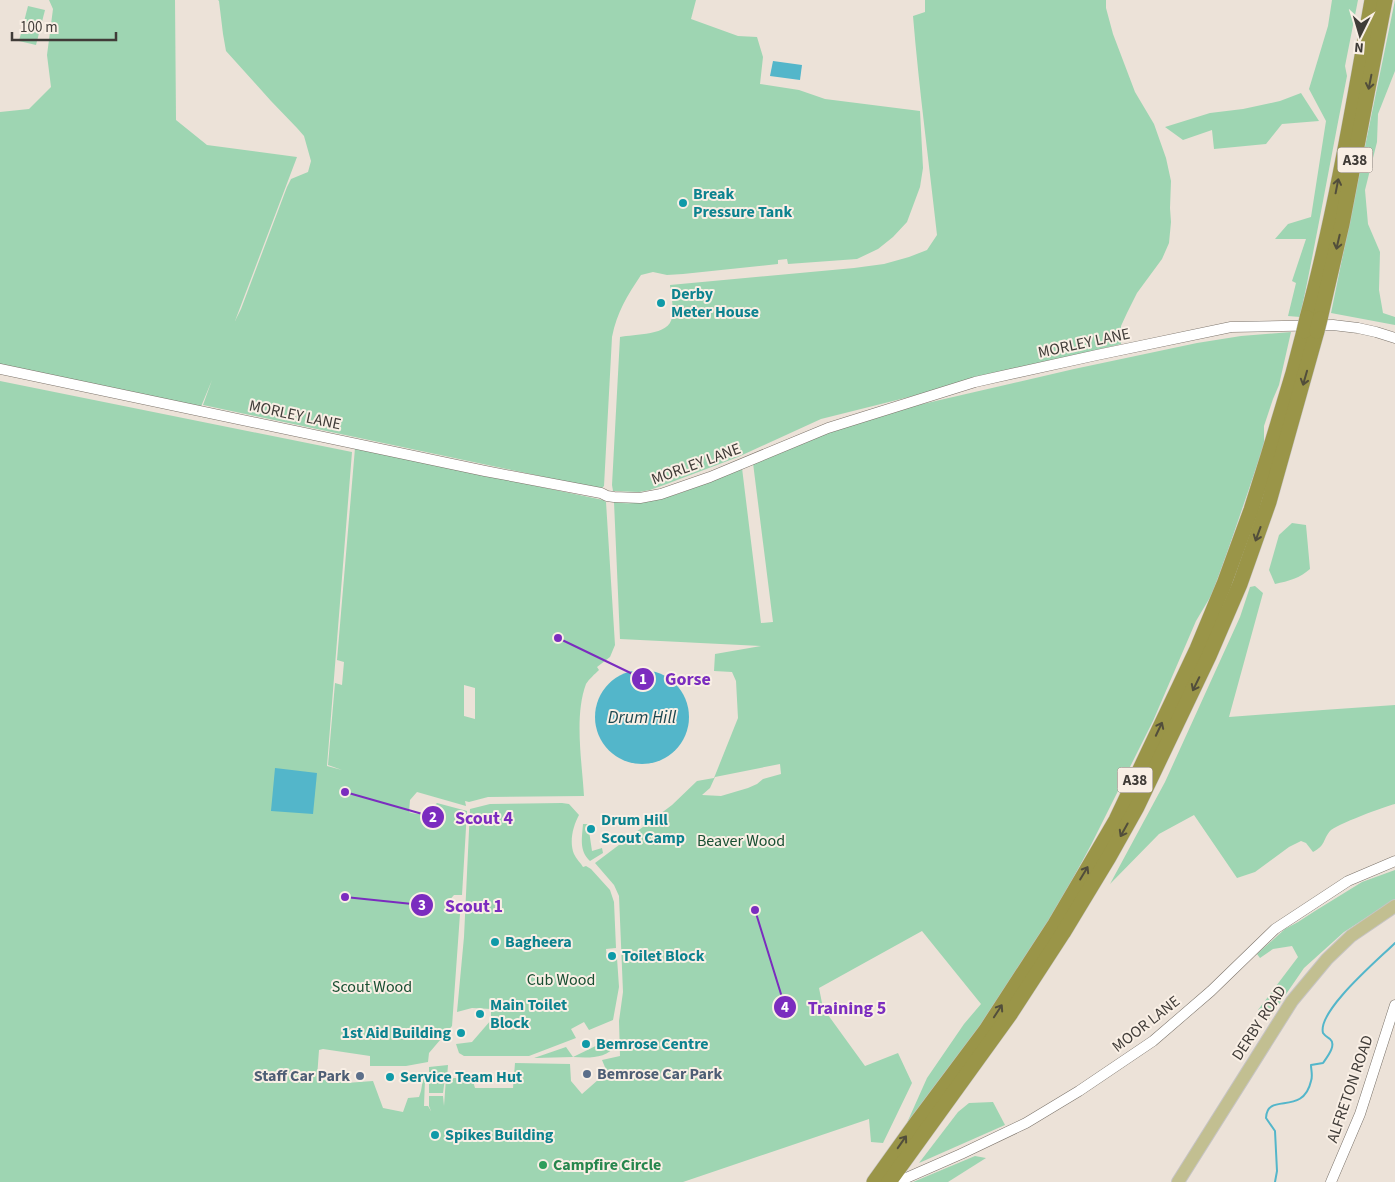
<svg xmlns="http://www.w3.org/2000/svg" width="1395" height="1182" font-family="'Source Sans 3',sans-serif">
<rect width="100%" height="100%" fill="#ece2d8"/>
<!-- green -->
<g fill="#9ed5b2" fill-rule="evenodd">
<path d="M49,0H175L176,120L207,145L297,157L235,321L241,309L287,187L291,179L308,172L311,161L304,136L297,128L271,101L226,51L223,34L219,1L218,0H696L691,19L738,36L757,37L763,57L760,84L799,90L825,99L920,111L923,168L920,187L907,222L893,237L878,249L857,259L788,264L787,259L778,260V264L683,274L667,275L653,272L641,275C627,296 617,312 612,337L604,486L601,489L203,405L212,380L200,409L0,367V112L29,109L51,87L47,55L53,9Z"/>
<path d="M925,0H1106V8L1113,34L1135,92L1154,124L1166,158L1171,181L1170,208L1171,222L1169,243L1162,259L1137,293L1127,313L1121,326V344L821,419L738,457L664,485L650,490L639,492L613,491L612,485L620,337C634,334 670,336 672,317C674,307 671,295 670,285L854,268L884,264L909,257L927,250L937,235C929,162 919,89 913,16L925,12Z"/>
<path d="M1332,0H1358L1345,66L1347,76C1331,156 1317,237 1300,317L1288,316L1296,283L1292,281L1306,239H1275L1288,224L1311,217L1326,121L1309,89L1328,26Z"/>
<path d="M1395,0V71L1378,114L1377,142L1365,190L1368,224L1380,252L1379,290L1383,313L1395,317V325L1331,313Z"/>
<path d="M28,6L45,10L36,45L19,41Z"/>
<path d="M1301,93L1319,121L1282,124L1266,144L1214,149L1212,130L1183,140L1165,127L1210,113L1243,109L1280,101Z"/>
<path d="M1291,332L1279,385L1273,399L1264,426V445L1227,553L1212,594L1196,621L1153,721L1091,845L1046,928L991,1015L906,1125L927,1078L964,1024L981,1004L922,931L819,988L823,1008L865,1066L898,1053L912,1083L883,1143L871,1142L869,1119L683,1182H0V381L352,452L327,766L342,770L328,765L335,683L342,685L344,662L337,660L355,448L603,500L606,502L615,645L610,657L597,667L599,670C595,674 589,679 586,684C574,716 582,762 584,796L488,797L469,802L465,801L466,806L417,792L410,800L409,812C420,817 430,810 437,803L467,811L462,895H454L447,903L445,912L460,914L452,1026L429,1053L428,1062L406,1066H370V1056L323,1049L319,1050L317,1078L346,1083L373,1081L383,1108L403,1112L408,1098L419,1097L421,1091L423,1079H425L424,1106H428L431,1111L429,1106V1096H443L444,1106L446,1078H445L443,1093H429V1067L448,1065L447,1078H472L475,1088H513L515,1063L570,1064L571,1081L582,1094L607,1072L602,1060L620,1056L619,1021L623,992L619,896L614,885L595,863L672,805L697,781L714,778L738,718L736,681L732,672L714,671L715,654L761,646L620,639L614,502C655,509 705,483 742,468L761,623L773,622L753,463L820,433L914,406L1074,369L1197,343L1241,336ZM464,685L475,688V719L464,716ZM780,764L781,774L763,779L757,784L748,788L721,796L702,795L710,788L715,777Z"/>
<path d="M1292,523L1306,525L1310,569C1300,578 1289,581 1275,584L1269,570L1279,535Z"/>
<path d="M1255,586L1263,593L1229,717L1323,710L1395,705V804C1386,806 1335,825 1330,831C1322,841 1326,845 1313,852L1306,843L1301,841L1289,847L1255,872L1237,878L1194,815L1159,834L1110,884L1165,782L1240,617L1250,587Z"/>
<path d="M562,803L569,804L579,815C573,826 569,842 574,854C576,859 581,863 583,867L586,866L591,869L610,890L614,902L616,948L606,949L607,958H617L619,987L613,1020L589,1030L584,1022L571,1029L576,1038L529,1056H464L459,1053L456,1044L472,1042L491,1020V1009L472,1008L457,1012L464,937L470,809L490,804Z"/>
<path d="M583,824H588L592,851L602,848L603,853L590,861C579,851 582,838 583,824Z"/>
<path d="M1395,870V899L1344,932L1304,968L1267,1022L1258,1010L1298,957L1292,946L1273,949L1260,958L1257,954L1285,929L1298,922L1315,911L1362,882Z"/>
<path d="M606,1041L609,1048L616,1045C607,1059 588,1058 573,1057C560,1057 547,1058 534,1058L566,1047L573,1057Z"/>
<path d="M993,1102L1005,1125L919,1163L958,1112L969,1103Z"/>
<path d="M975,1156L986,1158L948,1182H913Z"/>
</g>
<!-- water -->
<g fill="#53b6ca">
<path d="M773,61L802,65L800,80L770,76Z"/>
<circle cx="642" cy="717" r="47"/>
<path d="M275,768L317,773L313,814L271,811Z"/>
</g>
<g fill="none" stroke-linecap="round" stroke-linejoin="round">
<!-- stream -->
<path stroke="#53b6ca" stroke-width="2" d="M1275,1182L1277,1171L1275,1131L1266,1118C1267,1091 1303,1117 1311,1081C1313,1076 1311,1070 1311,1065L1323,1063C1327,1057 1337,1045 1330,1039C1327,1037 1325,1036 1323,1033C1317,1011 1379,959 1395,943"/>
<!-- minor casing -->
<g stroke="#7b736a" stroke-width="11">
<g id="minor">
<path d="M0,369L485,471L601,493L607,496L614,497L640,498L661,494L710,477L828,428L975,382L1097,355L1231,327L1333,325L1358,328L1376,332L1395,338"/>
<path d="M897,1182L961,1154L1026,1123L1079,1091L1153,1041L1211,991L1275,929L1348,881L1395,861"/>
<path d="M1331,1182L1360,1114L1395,1005"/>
</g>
</g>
<!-- major casing -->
<g stroke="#c6c4c3" stroke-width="14">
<path id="major" d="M1178,1182L1292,1001L1327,959L1351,936L1395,906"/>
</g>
<!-- highway casing -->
<g stroke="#c6c4c3" stroke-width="16">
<g id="highway">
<path d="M1307,318C1335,214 1353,107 1372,0"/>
<path d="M1320,319L1342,224L1385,0"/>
<path d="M874,1182L917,1122L986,1030L1055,924L1116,820L1197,649L1224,584L1251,510L1268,456L1293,373L1304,331"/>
<path d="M889,1182L1011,1013L1063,933L1109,857L1137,807L1209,656L1240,584L1269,502L1317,331"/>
</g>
</g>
<!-- minor -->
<use href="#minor" stroke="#fff" stroke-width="10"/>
<!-- major -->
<use href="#major" stroke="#c2bf91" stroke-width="12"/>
<!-- highway -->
<use href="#highway" stroke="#9a9548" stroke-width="15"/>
<!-- highway-bridge casing -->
<g stroke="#c6c4c3" stroke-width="16" stroke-linecap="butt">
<g id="highway-bridge">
<path d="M1304,331L1307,318"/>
<path d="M1317,331L1320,319"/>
</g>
</g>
<!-- highway-bridge -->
<use href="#highway-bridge" stroke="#9a9548" stroke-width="15"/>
</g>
<!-- one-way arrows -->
<defs><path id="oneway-shaft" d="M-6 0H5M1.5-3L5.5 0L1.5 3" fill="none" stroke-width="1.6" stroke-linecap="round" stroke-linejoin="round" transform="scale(1.25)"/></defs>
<g stroke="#524e3b">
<use href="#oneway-shaft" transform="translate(1370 82) rotate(101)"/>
<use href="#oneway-shaft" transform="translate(1337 186) rotate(-79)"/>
<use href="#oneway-shaft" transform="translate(1338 242) rotate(103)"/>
<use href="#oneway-shaft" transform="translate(1305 378) rotate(106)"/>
<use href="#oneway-shaft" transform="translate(1258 534) rotate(110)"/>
<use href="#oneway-shaft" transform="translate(1196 684) rotate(116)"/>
<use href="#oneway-shaft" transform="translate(1159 729) rotate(-65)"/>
<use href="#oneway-shaft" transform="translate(1124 830) rotate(119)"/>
<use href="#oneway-shaft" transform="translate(1084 873) rotate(-59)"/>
<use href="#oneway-shaft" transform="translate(998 1011) rotate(-57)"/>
<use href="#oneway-shaft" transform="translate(902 1142) rotate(-55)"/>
</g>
<!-- markers -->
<g fill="#0f9aa8" stroke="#f9efe5" stroke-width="2">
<circle cx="683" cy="203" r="5"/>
<circle cx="661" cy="303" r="5"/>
<circle cx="591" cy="829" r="5"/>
<circle cx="495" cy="942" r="5"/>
<circle cx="612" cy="956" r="5"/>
<circle cx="480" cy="1014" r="5"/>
<circle cx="461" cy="1033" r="5"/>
<circle cx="586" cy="1044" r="5"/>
<circle cx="390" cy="1077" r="5"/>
<circle cx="435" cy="1135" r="5"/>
</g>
<g fill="#5c6f8a" stroke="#f9efe5" stroke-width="2">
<circle cx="587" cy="1074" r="5"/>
<circle cx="360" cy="1076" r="5"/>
</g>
<circle fill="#2e9e5b" stroke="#f9efe5" stroke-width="2" cx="543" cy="1165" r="5"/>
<g text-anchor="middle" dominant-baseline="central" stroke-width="4" stroke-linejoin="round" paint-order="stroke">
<!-- shield labels -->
<g fill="#f9efe5" stroke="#78726c" stroke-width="1">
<rect x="1337.5" y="147.5" width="35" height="25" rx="4"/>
<rect x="1117.5" y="767.5" width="35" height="25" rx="4"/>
</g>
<g font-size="15" font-weight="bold" fill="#403c38">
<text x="1355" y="160">A38</text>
<text x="1135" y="780">A38</text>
</g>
<!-- culture labels -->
<g font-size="16" font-weight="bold" fill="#0d838f" stroke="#f9efe5" text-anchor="start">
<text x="693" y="194">Break<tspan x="693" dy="18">Pressure Tank</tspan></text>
<text x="671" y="294">Derby<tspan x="671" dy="18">Meter House</tspan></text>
<text x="601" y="820">Drum Hill<tspan x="601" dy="18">Scout Camp</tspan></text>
<text x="505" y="942">Bagheera</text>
<text x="622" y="956">Toilet Block</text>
<text x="490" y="1005">Main Toilet<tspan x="490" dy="18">Block</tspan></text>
<text x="451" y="1033" text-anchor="end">1st Aid Building</text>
<text x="596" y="1044">Bemrose Centre</text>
<text x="400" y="1077">Service Team Hut</text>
<text x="445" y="1135">Spikes Building</text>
</g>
<!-- street labels -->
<g font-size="16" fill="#403c38" stroke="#f9efe5">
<text transform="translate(1084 343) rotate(-12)">MORLEY LANE</text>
<text transform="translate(295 415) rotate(12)">MORLEY LANE</text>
<text transform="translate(696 464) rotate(-20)">MORLEY LANE</text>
<text transform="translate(1259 1023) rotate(-57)">DERBY ROAD</text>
<text transform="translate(1146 1024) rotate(-38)">MOOR LANE</text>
<text transform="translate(1350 1089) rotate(-71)">ALFRETON ROAD</text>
</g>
<!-- park labels -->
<g font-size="16" fill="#184f32" stroke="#f9efe5">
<text x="741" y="841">Beaver Wood</text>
<text x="561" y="980">Cub Wood</text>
<text x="372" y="987">Scout Wood</text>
</g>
<!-- service labels -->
<g font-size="16" font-weight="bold" fill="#4e5e75" stroke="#f9efe5" text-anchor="start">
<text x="597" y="1074">Bemrose Car Park</text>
<text x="350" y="1076" text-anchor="end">Staff Car Park</text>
</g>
<!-- leisure labels -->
<g font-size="16" font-weight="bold" fill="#27864d" stroke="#f9efe5" text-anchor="start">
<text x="553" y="1165">Campfire Circle</text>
</g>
<!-- water labels -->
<g font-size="18" font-style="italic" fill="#1c4851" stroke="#f9efe5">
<text x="642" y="717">Drum Hill</text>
</g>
</g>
<!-- callouts -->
<path fill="none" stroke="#7b2cbf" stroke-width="2" d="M558 638L643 679M345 792L433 817M345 897L422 905M755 910L785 1007"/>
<g fill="#7b2cbf" stroke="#f9efe5" stroke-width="2">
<circle cx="558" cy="638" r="5"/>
<circle cx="345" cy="792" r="5"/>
<circle cx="345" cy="897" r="5"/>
<circle cx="755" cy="910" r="5"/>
<circle cx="643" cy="679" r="12"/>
<circle cx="433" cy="817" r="12"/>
<circle cx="422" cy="905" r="12"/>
<circle cx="785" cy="1007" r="12"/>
</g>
<g font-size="15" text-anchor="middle" font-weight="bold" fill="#fff">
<text x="643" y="684">1</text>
<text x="433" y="822">2</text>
<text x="422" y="910">3</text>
<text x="785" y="1012">4</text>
</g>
<g font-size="18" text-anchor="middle" font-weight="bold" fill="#7b2cbf" stroke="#f9efe5" stroke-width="4" stroke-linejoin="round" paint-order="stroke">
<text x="688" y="685">Gorse</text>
<text x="484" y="824">Scout 4</text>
<text x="474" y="912">Scout 1</text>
<text x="847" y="1014">Training 5</text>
</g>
<!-- north arrow -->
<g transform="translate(1360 35) rotate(185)" stroke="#f9efe5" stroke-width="4" paint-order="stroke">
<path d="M0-4L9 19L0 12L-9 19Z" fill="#403c38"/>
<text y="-8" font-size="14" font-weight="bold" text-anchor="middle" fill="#403c38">N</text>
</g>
<!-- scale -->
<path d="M12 32v8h104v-8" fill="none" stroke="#403c38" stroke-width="2.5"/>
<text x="20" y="32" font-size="15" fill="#403c38" stroke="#f9efe5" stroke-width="4" paint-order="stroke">100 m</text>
</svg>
